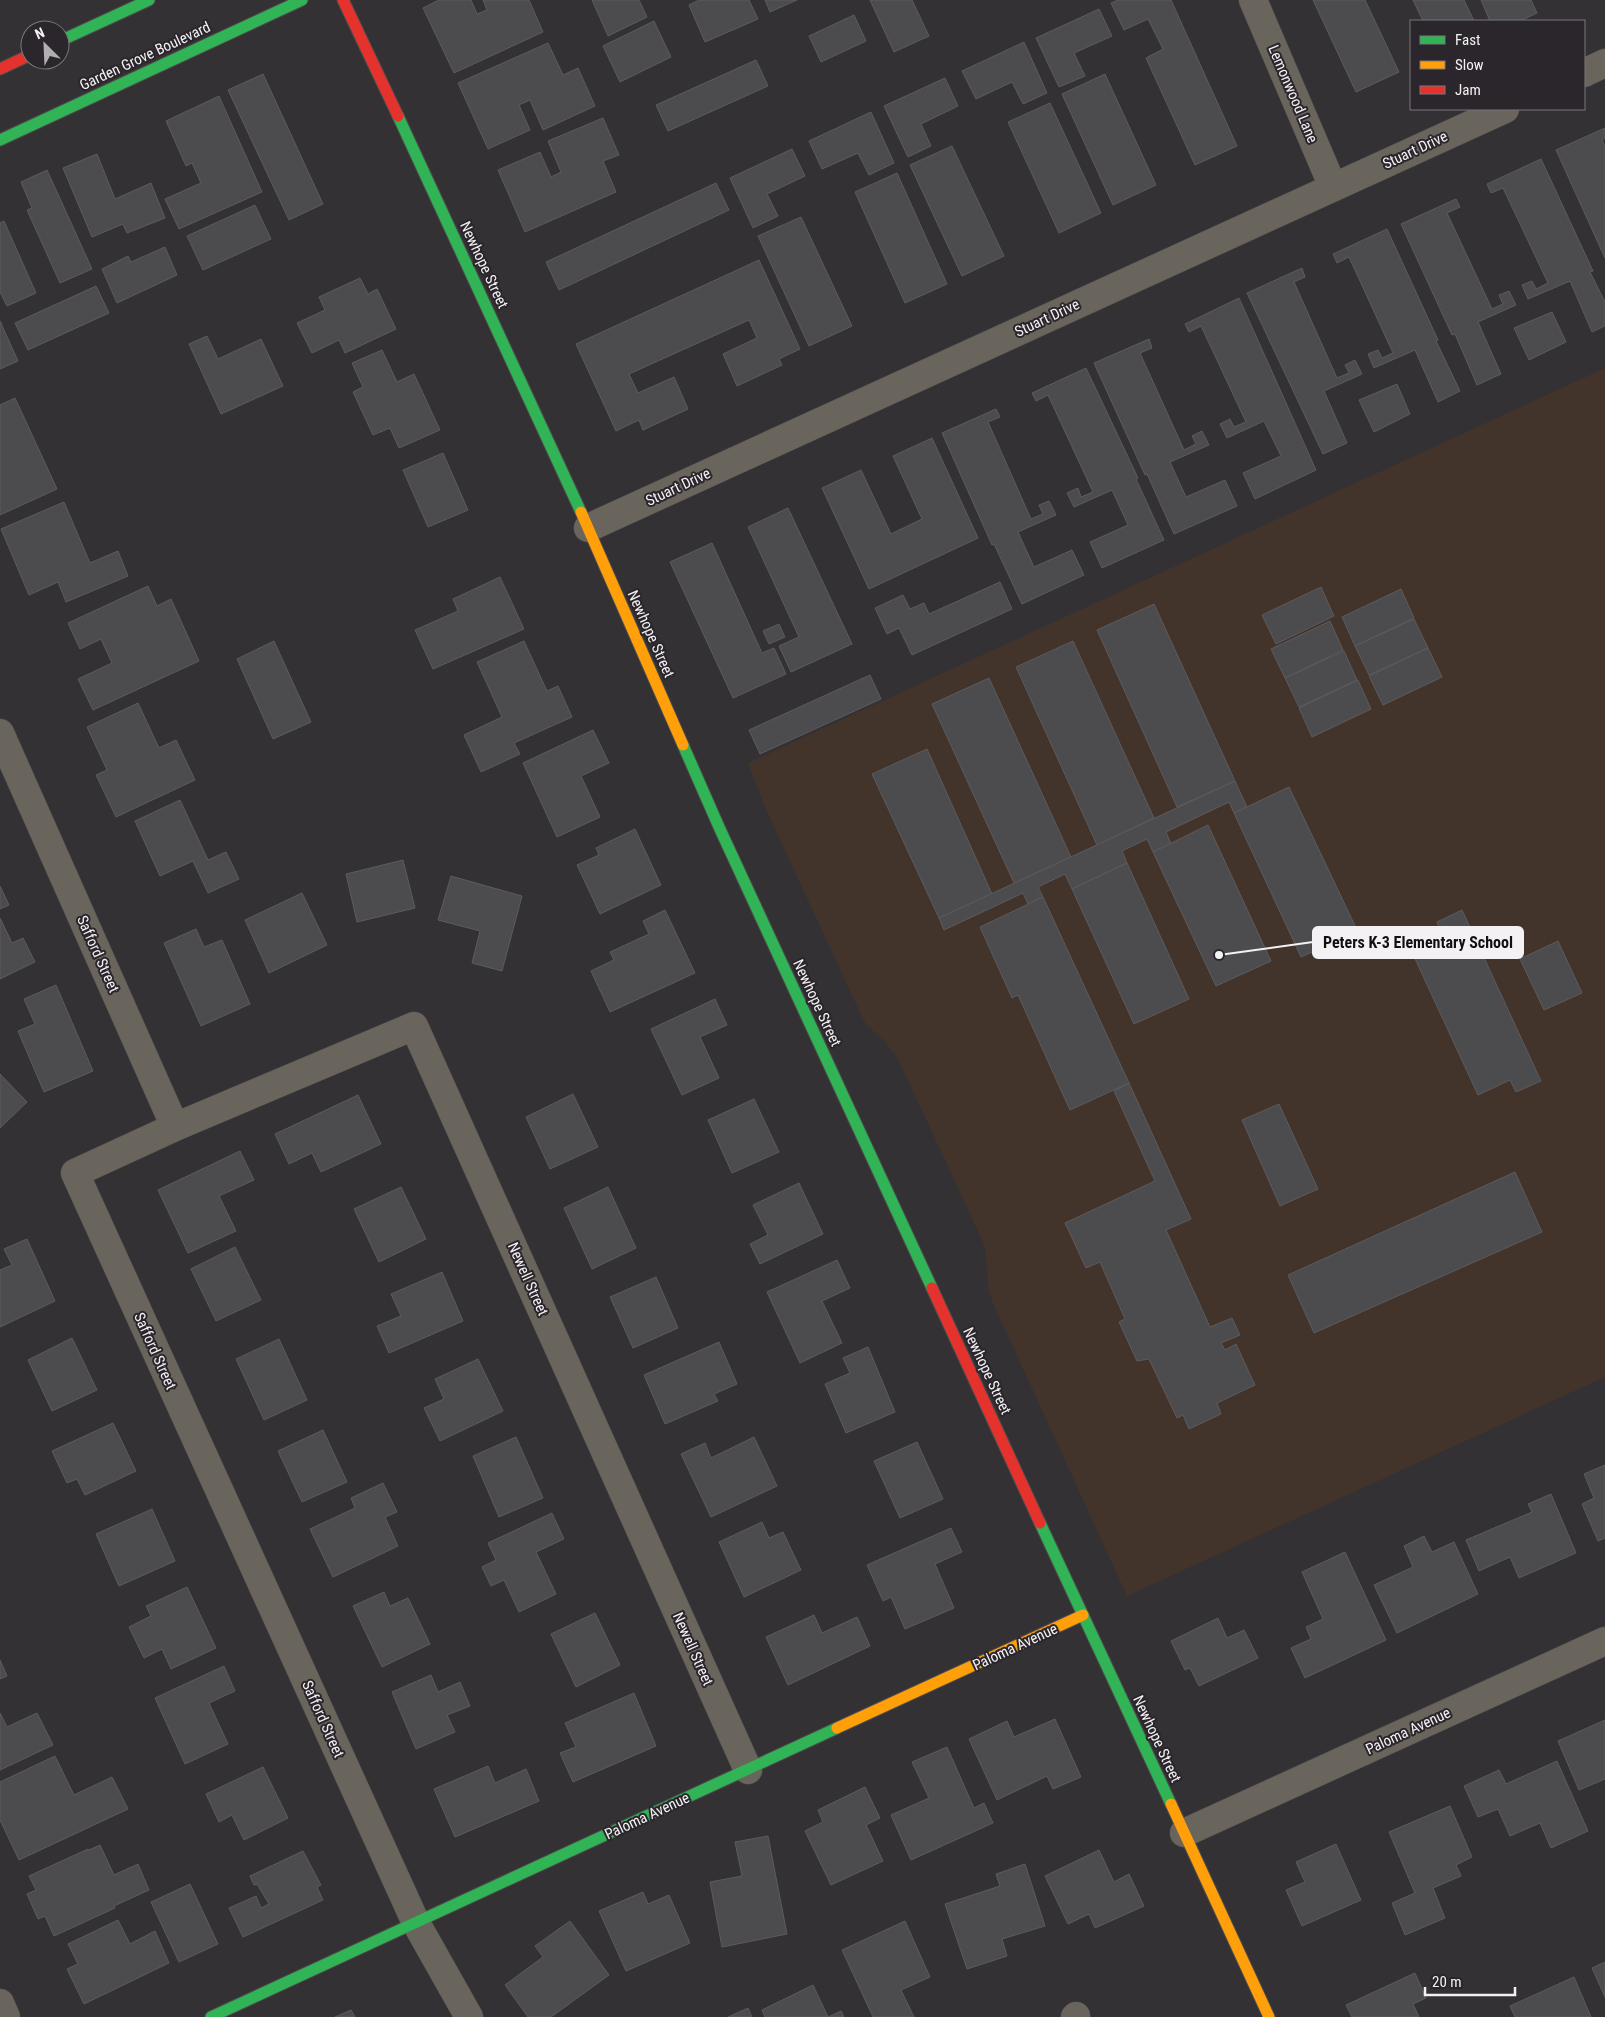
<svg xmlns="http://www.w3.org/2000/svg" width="1605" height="2017" font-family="'Roboto Condensed',sans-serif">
<rect width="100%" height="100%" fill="#333134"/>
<!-- industrial -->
<path fill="#43342b" d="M1605,368V1377L1127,1596L992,1301L988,1287L986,1254L983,1242L897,1057L885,1042L866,1024L862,1017L764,805L748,763Z"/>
<!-- building -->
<g fill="#4c4b4d" stroke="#5d5b5e">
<path d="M439,0H471L477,14L487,10L483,0H529L543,32L454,73L423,8Z"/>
<path d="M592,0H639L647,17L608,36Z"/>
<path d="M699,0H749L758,19L705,42L689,5Z"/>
<path d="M765,0H797L770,12Z"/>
<path d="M870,0H912L929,36L894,52Z"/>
<path d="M1118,0H1171L1237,146L1195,165L1146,58L1163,49L1148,19L1124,30L1111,3Z"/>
<path d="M1313,0H1365L1399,72L1356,92Z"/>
<path d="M1413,0H1464L1474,21H1423Z"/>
<path d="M1481,0H1531L1537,13L1520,21H1490Z"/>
<path d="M1099,9L1112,36L1074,53L1085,76L1059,87L1036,38Z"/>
<path d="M854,15L866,41L821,62L809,36Z"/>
<path d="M654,21L671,57L620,82L603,46Z"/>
<path d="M1024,42L1047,93L1023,104L1012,82L976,99L962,71Z"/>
<path d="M548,43L563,75L578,68L595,106L543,130L530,100L519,105L530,130L488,149L458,83Z"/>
<path d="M756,60L768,86L668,131L656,105Z"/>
<path d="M263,74L323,204L289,220L228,90Z"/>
<path d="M1105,74L1156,185L1113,205L1062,94Z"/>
<path d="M945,78L958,106L921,124L931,146L908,157L884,106Z"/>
<path d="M219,96L262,192L179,229L165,199L201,183L192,163L186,166L166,121Z"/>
<path d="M1050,103L1101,213L1059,233L1008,122Z"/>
<path d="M871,112L894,163L869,175L858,153L822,169L809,141Z"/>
<path d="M603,118L619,155L603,161L616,192L525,232L498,170L540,152L551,177L561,172L548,141Z"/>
<path d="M1605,128V138L1602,140L1605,146V258L1556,150Z"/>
<path d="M952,146L1004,256L962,276L910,165Z"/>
<path d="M792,149L805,176L767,194L778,216L753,228L730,178Z"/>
<path d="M97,154L115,199L151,183L165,218L127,233L123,224L92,237L63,168Z"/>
<path d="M1541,159L1593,271L1590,272L1605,302V326L1592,332L1570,281L1528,299L1522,285L1532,281L1536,289L1548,283L1503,188L1491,193L1487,184Z"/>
<path d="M47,170L92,269L60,283L27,210L32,208L21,182Z"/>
<path d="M897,173L947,284L905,303L855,192Z"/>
<path d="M716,183L729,210L559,290L546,262Z"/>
<path d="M1456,199L1460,207L1447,213L1492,309L1503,304L1499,295L1509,291L1516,305L1478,322L1501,374L1477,385L1455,334L1452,335L1401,224Z"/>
<path d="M255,205L271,239L203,270L187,236Z"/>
<path d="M801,217L852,326L809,346L758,236Z"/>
<path d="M4,221L36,293L7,306L0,292V223Z"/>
<path d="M1387,229L1438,340L1436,341L1460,391L1438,402L1415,350L1374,368L1368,354L1378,350L1382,358L1393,353L1349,257L1337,263L1333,254Z"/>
<path d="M165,247L177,275L117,303L102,269L128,256L131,262Z"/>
<path d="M759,260L800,349L779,359L782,365L737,386L723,354L757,338L749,320L629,374L638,393L674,377L688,409L643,430L639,420L616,431L576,344Z"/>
<path d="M1302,268L1305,277L1294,282L1337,378L1349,373L1345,365L1355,360L1362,374L1324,391L1347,443L1323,454L1247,293Z"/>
<path d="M360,278L368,294L377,289L396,329L345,353L339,340L312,353L297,323L325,310L319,297Z"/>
<path d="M96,286L109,313L28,350L15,323Z"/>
<path d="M1239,298L1316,470L1255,499L1243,473L1281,456L1264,421L1227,438L1220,424L1230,419L1234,427L1246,422L1201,326L1189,332L1185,324Z"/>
<path d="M1552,312L1566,342L1529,360L1514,328Z"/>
<path d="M0,321L18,361L0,369Z"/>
<path d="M207,336L218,359L261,339L283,386L221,414L189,344Z"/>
<path d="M1149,339L1152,348L1140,353L1184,450L1196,444L1192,436L1202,431L1209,445L1170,462L1186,497L1225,480L1237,506L1174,534L1147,474L1145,475L1094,363Z"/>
<path d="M382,350L397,382L414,374L440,430L399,448L390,428L373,435L353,392L363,387L352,363Z"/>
<path d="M1086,368L1138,478L1136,479L1164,540L1102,568L1090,542L1128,525L1112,490L1074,507L1067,493L1078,488L1081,497L1093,492L1048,395L1036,401L1032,393Z"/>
<path d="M1397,384L1410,414L1374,432L1359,400Z"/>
<path d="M15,398L57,489L0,515V405Z"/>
<path d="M996,409L1000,417L988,422L1031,519L1043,514L1039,505L1049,501L1056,515L1018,532L1034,567L1072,550L1084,575L1022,604L994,544L992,545L942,433Z"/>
<path d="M932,438L978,538L869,589L822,488L861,470L891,534L922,519L893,456Z"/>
<path d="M443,453L468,510L428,527L403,470Z"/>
<path d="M64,502L90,563L118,551L128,576L66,602L58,582L29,595L1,529Z"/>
<path d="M788,508L852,644L791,672L779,646L799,637L748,527Z"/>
<path d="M712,543L762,653L774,648L786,674L733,698L670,562Z"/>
<path d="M500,577L524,629L433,669L415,630L458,611L453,599Z"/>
<path d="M1000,582L1012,609L912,655L899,628L887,634L875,608L903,595L910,609L924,603L929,614Z"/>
<path d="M148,586L157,606L171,599L199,661L93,710L78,679L112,663L101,639L80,649L68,623Z"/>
<path d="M1321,587L1334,616L1276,644L1262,615Z"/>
<path d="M1401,589L1414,618L1355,646L1342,617Z"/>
<path d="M1154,604L1235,781L1177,807L1097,630Z"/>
<path d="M1414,619L1428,648L1369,675L1355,646Z"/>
<path d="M1330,621L1343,650L1285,678L1271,649Z"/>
<path d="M779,624L785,637L769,644L763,631Z"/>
<path d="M274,641L311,722L273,739L237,659Z"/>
<path d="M524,641L547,691L558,686L572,717L514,743L520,754L481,772L464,735L502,717L477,662Z"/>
<path d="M1073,641L1154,818L1097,845L1016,667Z"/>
<path d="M1428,648L1442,677L1383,705L1369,676Z"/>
<path d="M1344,651L1357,680L1299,707L1285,678Z"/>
<path d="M870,675L881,699L760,754L749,730Z"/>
<path d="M989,678L1071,857L1014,883L932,704Z"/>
<path d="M1358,680L1371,709L1312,737L1299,708Z"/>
<path d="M138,703L159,748L176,740L195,780L116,817L96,775L107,770L87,727Z"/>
<path d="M593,730L609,763L581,776L600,817L557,837L523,763Z"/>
<path d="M927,749L992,894L939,918L872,774Z"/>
<path d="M1235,781L1247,807L1234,813L1229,802L1166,832L1171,844L1153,852L1147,839L1122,851L1127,863L1072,889L1065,874L1038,887L1043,897L1028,904L1023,893L944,930L939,918Z"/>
<path d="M1289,787L1358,932L1301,957L1234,813Z"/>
<path d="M180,800L208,860L226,852L239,879L208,893L193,861L160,876L135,821Z"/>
<path d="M1208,825L1271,961L1216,986L1153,852Z"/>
<path d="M635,829L661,885L600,914L577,865L599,855L596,848Z"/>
<path d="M403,860L415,908L357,922L346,874Z"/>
<path d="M1127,863L1189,999L1134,1024L1072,889Z"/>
<path d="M451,876L522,896L502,971L472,963L480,931L438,920Z"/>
<path d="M0,886L9,905L0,909Z"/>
<path d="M302,893L327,945L269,973L245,920Z"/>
<path d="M1043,897L1129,1083L1070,1110L1018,995L1012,998L980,927Z"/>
<path d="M665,910L695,973L610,1012L591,971L614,960L610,952L649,934L643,921Z"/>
<path d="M1462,910L1541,1081L1516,1092L1510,1080L1478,1095L1411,950L1442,936L1437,922Z"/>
<path d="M0,918L12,943L23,938L35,962L0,979Z"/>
<path d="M196,929L204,947L222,940L250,1004L201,1026L164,943Z"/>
<path d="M1558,941L1582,993L1544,1010L1520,959Z"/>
<path d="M56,985L93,1071L44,1092L18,1031L35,1024L24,999Z"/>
<path d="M715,999L727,1025L700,1037L719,1078L682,1095L651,1029Z"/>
<path d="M0,1074L27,1102L0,1128Z"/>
<path d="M1129,1083L1191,1219L1166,1230L1210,1327L1232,1318L1240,1335L1221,1343L1225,1350L1236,1344L1255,1385L1217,1403L1221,1414L1189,1429L1183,1415L1177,1418L1149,1359L1137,1361L1119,1322L1125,1319L1100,1262L1086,1268L1065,1223L1155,1181L1114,1091Z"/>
<path d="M573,1094L598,1147L550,1169L526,1117Z"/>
<path d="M358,1095L381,1144L321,1172L312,1153L289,1164L275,1134Z"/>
<path d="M754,1099L779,1152L732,1173L708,1120Z"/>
<path d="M1279,1104L1318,1189L1280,1206L1242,1120Z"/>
<path d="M240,1151L254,1180L219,1196L236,1231L188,1253L158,1190Z"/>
<path d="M1515,1172L1542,1232L1314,1333L1288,1275Z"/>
<path d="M799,1183L823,1234L760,1264L750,1244L768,1235L753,1205Z"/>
<path d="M401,1187L426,1239L379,1262L354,1209Z"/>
<path d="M608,1187L636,1248L592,1269L564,1208Z"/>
<path d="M27,1239L55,1301L0,1327V1270L12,1265L4,1249Z"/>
<path d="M235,1247L261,1300L216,1321L191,1269Z"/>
<path d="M837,1260L850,1288L822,1301L842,1343L800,1363L767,1292Z"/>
<path d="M442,1272L463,1321L389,1353L377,1326L401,1316L391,1294Z"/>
<path d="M656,1277L678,1328L633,1348L610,1297Z"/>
<path d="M72,1338L97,1390L52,1411L28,1360Z"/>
<path d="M279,1339L307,1400L264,1420L236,1359Z"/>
<path d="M719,1342L737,1384L714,1394L718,1401L665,1424L644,1375Z"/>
<path d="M868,1347L895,1412L846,1433L825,1384L850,1373L843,1358Z"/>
<path d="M478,1359L503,1411L440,1441L424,1408L444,1399L435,1379Z"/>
<path d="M113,1423L136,1471L85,1495L77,1479L67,1483L52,1451Z"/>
<path d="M323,1430L347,1482L302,1502L278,1451Z"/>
<path d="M516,1437L543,1498L499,1517L473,1456Z"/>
<path d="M754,1437L777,1486L711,1517L681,1454L705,1443L711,1458Z"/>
<path d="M917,1442L943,1499L900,1518L874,1461Z"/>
<path d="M1605,1465V1538L1598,1541L1582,1504L1594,1498L1584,1474Z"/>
<path d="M383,1483L397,1512L385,1517L398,1546L333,1577L310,1529L355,1508L351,1498Z"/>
<path d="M1551,1494L1576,1553L1519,1578L1510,1557L1479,1571L1466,1540L1532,1512L1528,1504Z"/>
<path d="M152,1509L175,1561L119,1586L96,1534Z"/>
<path d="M552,1513L564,1539L536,1552L556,1594L519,1612L504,1580L491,1586L482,1567L496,1560L488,1543Z"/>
<path d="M762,1522L769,1538L783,1532L801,1570L744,1597L719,1542Z"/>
<path d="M951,1528L962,1552L935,1564L954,1608L905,1629L891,1597L883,1601L867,1565Z"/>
<path d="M1424,1536L1432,1552L1454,1542L1478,1594L1397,1633L1374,1585L1413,1567L1404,1546Z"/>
<path d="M1345,1552L1386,1640L1305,1678L1291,1648L1311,1639L1306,1627L1323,1619L1302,1572Z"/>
<path d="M187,1587L216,1648L171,1669L162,1649L144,1658L129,1627L151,1616L146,1606Z"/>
<path d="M384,1592L390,1606L408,1598L430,1644L382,1667L353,1606Z"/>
<path d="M595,1613L620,1665L576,1687L551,1634Z"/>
<path d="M814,1615L822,1633L857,1617L870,1646L788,1685L766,1637Z"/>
<path d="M1218,1618L1227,1638L1244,1630L1258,1658L1199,1686L1190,1668L1185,1670L1171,1641Z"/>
<path d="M0,1660L7,1676L0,1679Z"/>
<path d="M224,1666L235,1691L209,1703L228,1744L185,1764L155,1698Z"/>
<path d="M431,1675L438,1692L460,1682L470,1706L447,1715L455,1732L416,1749L392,1692Z"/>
<path d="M634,1693L656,1746L573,1782L560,1753L576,1747L565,1723Z"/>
<path d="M0,1713L7,1727L37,1713L53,1745L0,1770Z"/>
<path d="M1055,1719L1081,1777L1053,1789L1047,1776L997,1800L969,1739L1007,1721L1014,1737Z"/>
<path d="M1605,1720V1779L1579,1790L1558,1741Z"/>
<path d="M947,1747L974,1808L984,1803L993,1823L911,1860L891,1815L929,1798L912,1762Z"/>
<path d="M55,1756L74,1795L112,1777L128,1809L19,1860L0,1820V1782Z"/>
<path d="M1557,1761L1588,1831L1551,1848L1540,1823L1510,1836L1498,1809L1478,1817L1464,1786L1499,1770L1506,1784Z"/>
<path d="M488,1766L495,1783L526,1769L539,1801L455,1837L434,1789Z"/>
<path d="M263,1767L288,1818L244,1840L232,1815L219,1822L206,1794Z"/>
<path d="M865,1787L880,1818L866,1825L883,1861L831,1885L805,1831L823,1822L818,1810Z"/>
<path d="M1450,1806L1472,1857L1456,1865L1461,1876L1433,1888L1445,1918L1405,1935L1392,1903L1415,1893L1389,1832Z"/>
<path d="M768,1836L787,1934L722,1947L710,1882L742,1876L735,1842Z"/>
<path d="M1336,1844L1361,1900L1302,1926L1286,1890L1305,1882L1296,1862Z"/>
<path d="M100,1845L114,1875L138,1864L149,1890L114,1906L115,1908L54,1936L45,1916L38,1919L27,1894L36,1890L29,1876L88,1849L89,1850Z"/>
<path d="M1099,1850L1114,1882L1129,1874L1144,1906L1095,1928L1089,1914L1068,1924L1045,1876Z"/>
<path d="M303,1851L321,1885L317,1887L323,1900L243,1937L229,1908L256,1896L261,1908L269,1904L257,1884L254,1885L250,1876Z"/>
<path d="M1025,1864L1045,1926L1002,1939L1007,1956L967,1969L945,1904L1000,1886L996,1874Z"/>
<path d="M190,1884L218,1944L179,1962L151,1902Z"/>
<path d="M643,1892L648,1904L669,1895L690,1943L626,1971L599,1911Z"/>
<path d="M118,1920L130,1944L155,1931L169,1963L84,2004L67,1969L78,1964L68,1944Z"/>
<path d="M570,1921L609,1975L551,2017H528L505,1985L543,1957L535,1946Z"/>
<path d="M905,1921L930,1977L901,1990L914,2017H873L842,1950Z"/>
<path d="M1605,1962V1997L1592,1968Z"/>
<path d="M1415,1973L1426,1998L1413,2004L1419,2017H1352L1346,2005Z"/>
<path d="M1574,1977L1591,2017H1515L1510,2006Z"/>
<path d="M813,1985L828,2017L841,2011L844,2017H765L762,2010Z"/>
<path d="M748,2008L752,2017H728Z"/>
<path d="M351,2010L355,2017H335Z"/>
</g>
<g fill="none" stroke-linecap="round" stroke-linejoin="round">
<!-- street casing -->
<g stroke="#4e4d4e" stroke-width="29">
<g id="street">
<path d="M1253,0L1333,187"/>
<path d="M1584,73L1605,63"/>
<path d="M588,528L1505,109"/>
<path d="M0,733L175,1127"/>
<path d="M1184,1833L1605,1641"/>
<path d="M0,2003L6,2017"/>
<path d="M469,2017L416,1923L75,1173L175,1127L414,1026L748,1770"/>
<path d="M1075,2017L1076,2016"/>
</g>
</g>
<!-- fast casing -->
<g stroke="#4e4d4e" stroke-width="13">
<g id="fast">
<path d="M60,41L149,0"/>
<path d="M398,116L581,512"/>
<path d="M0,140L302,0"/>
<path d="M683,745L719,827L932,1288"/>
<path d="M1040,1523L1171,1804"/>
<path d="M211,2017L837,1728"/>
</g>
</g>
<!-- slow casing -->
<g stroke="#4e4d4e" stroke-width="13">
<g id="slow">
<path d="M581,512L683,745"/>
<path d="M837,1728L1083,1615"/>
<path d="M1171,1804L1269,2017"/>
</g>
</g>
<!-- jam casing -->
<g stroke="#4e4d4e" stroke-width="13">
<g id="jam">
<path d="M343,0L398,116"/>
<path d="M0,69L30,55"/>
<path d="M932,1288L1040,1523"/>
</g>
</g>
<!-- street -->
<use href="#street" stroke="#69655c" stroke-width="28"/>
<!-- fast -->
<use href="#fast" stroke="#30b455" stroke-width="11"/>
<!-- slow -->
<use href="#slow" stroke="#ff9f0a" stroke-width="11"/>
<!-- jam -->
<use href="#jam" stroke="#e5322d" stroke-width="11"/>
</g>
<g text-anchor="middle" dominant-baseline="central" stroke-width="4" stroke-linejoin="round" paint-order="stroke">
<!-- street labels -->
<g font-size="15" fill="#f4f1f5" stroke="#2a262b">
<text transform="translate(145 56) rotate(-25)">Garden Grove Boulevard</text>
<text transform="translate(1293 94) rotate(67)">Lemonwood Lane</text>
<text transform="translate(1415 150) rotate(-25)">Stuart Drive</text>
<text transform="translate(484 265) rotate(65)">Newhope Street</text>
<text transform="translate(1047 318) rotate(-25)">Stuart Drive</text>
<text transform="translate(678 487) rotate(-25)">Stuart Drive</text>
<text transform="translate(651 634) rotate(66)">Newhope Street</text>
<text transform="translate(98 954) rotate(66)">Safford Street</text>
<text transform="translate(817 1003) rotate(65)">Newhope Street</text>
<text transform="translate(528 1279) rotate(66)">Newell Street</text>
<text transform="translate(155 1351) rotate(66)">Safford Street</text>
<text transform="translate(987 1371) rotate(65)">Newhope Street</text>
<text transform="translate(1015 1647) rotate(-25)">Paloma Avenue</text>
<text transform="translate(693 1649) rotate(66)">Newell Street</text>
<text transform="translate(323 1719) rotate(66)">Safford Street</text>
<text transform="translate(1408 1731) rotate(-25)">Paloma Avenue</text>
<text transform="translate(1157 1739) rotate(65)">Newhope Street</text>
<text transform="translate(647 1816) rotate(-25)">Paloma Avenue</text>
</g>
</g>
<!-- callouts -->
<path fill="none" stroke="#f4f1f5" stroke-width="2" d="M1219 955L1313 942"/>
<circle fill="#f4f1f5" stroke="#2a262b" stroke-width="2" cx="1219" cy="955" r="5"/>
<rect fill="#f4f1f5" stroke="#f4f1f5" stroke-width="2" x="1313" y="927" width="210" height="31" rx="5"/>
<g font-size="16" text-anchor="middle" font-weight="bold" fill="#111">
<text x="1418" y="948">Peters K-3 Elementary School</text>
</g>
<!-- legend -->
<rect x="1410" y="20" width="175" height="90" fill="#2a262b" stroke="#7b777c"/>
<rect x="1420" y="36" width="25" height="8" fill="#30b455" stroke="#7b777c"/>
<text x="1455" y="45" font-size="15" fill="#f4f1f5">Fast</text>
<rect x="1420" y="61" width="25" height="8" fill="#ff9f0a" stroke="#7b777c"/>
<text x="1455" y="70" font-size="15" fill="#f4f1f5">Slow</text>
<rect x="1420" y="86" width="25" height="8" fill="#e5322d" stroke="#7b777c"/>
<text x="1455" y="95" font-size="15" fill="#f4f1f5">Jam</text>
<!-- north arrow -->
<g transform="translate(45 45) rotate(336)"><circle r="24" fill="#2a262b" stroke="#7b777c"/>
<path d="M0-4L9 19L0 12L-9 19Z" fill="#b0aeb1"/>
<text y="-8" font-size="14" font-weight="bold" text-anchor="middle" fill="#f4f1f5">N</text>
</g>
<!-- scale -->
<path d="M1425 1987v8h90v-8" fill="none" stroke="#f4f1f5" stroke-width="2.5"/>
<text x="1432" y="1987" font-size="15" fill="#f4f1f5" stroke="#2a262b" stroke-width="4" paint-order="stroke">20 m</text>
</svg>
